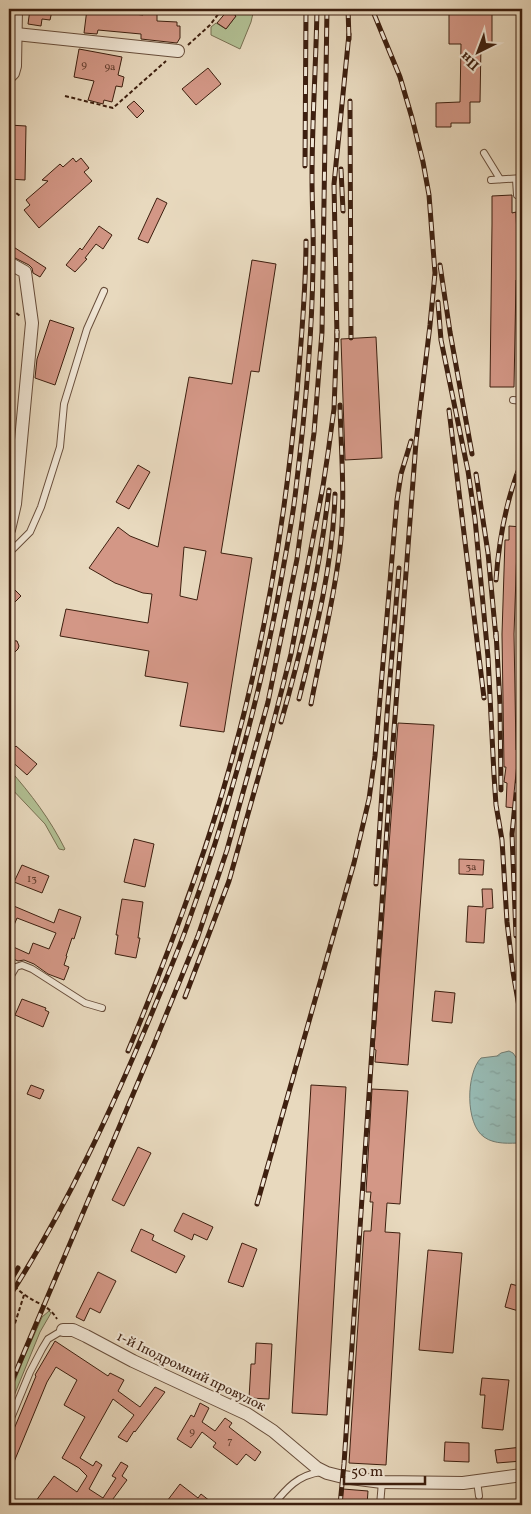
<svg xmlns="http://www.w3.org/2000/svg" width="531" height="1514" font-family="Vollkorn,serif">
<defs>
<pattern id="water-ripples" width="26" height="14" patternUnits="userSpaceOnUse" patternTransform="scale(1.25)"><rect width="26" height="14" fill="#97bab3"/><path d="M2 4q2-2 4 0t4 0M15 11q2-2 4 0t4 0" fill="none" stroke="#839f99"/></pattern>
</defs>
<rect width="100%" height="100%" fill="#e8d9be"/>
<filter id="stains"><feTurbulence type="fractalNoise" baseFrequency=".004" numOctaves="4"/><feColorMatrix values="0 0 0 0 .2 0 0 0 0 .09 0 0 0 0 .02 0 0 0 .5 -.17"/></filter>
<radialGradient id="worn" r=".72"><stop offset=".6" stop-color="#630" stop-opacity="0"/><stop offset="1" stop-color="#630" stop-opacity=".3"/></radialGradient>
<!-- grass -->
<g fill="#b2c094" stroke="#787052">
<path d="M228,9H254L251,22L240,49L211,35V27L216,23L226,29L236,16Z"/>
<path d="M9,769C31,794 50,819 65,849L64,850L59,849L45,824L9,786Z"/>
<path d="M49,1311L51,1313L40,1332L9,1408V1396L24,1358L42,1317Z"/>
</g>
<!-- water -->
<path fill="url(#water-ripples)" stroke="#737c71" d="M509,1051L513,1053L522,1066V1143C510,1143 495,1145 484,1137C465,1124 466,1073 481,1058L497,1056L501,1053Z"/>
<!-- building -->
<g fill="#d39786" stroke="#3d1f0f" fill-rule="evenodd">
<path d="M30,9L52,11L50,20L42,19L41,26L28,24Z"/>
<path d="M87,9L124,10V13L143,15V13L157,14V21L177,22V26H180V38L177,43L141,39V34L98,30L97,34L84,33Z"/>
<path d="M228,10L236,16L226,29L217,23Z"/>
<path d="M449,14H492V44H481L480,102H470V123H451V127H436V103L460,102L461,44H449Z"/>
<path d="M79,49L122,57L118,75L124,77L122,87L116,86L112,102L104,100L103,104L88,100L94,81L74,77Z"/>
<path d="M208,68L221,84L196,105L182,89Z"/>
<path d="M134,101L144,111L137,118L127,107Z"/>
<path d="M9,125L26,126L25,180L9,179Z"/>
<path d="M73,158L76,162L81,158L89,168L84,172L92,181L39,228L24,210L30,205L26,200L48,181L42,180L60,164L63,167Z"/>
<path d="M512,195V213L516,212L517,237H522V281L516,280L514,387H490L492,224V196Z"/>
<path d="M157,198L167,203L148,243L138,239Z"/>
<path d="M99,226L112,235L103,249L96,244L85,258L87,259L75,272L66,265L80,248L82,250Z"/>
<path d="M9,244L46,268L40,277L33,273L32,268L29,265L9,255Z"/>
<path d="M252,260L276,264L259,372L251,371L221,553L252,558L224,732L180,726L188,683L145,676L149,651L60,636L66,609L148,623L152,594L143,593L115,583L89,568L118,527L130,536L158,547L189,377L232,384ZM184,547L206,551L197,600L180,596Z"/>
<path d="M50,320L74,328L55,385L35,378L37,359Z"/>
<path d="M376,337L382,458L345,460L341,339Z"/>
<path d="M138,465L150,472L129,509L116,502Z"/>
<path d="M509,526L522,527V548L517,547L514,634L516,750L522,751V809L506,807L507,783L504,782L506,767H504L502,634L505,540H509Z"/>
<path d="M9,584L21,596L9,608Z"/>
<path d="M9,640L17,641L19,646L18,649L9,658Z"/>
<path d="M398,723L434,725L408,1065L375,1062L376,1050L374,1049Z"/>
<path d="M9,743L14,748L16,746L37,764L27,775L9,759Z"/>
<path d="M134,839L154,844L145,887L124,882Z"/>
<path d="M459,859L484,860L483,875L459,874Z"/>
<path d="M22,865L49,876L42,893L14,882Z"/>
<path d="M482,889H492L493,908L486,909L484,943L466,942L468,906L483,907Z"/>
<path d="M122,899L143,902L138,938H140L136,958L115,954L118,935H116Z"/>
<path d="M9,904L54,923L59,909L81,917L74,939L72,938L66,956H67L64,965L69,967L64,980L48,974L34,964L24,960L18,961L9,957V945L29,954L33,943L49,949L56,933L17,918L9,937Z"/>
<path d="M435,991L455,993L452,1023L432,1021Z"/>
<path d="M22,999L46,1008L45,1010L49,1012L43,1027L15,1015Z"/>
<path d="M31,1085L44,1090L40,1099L27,1094Z"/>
<path d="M311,1085L346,1087L327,1415L292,1413Z"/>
<path d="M372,1089L408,1091L400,1204L387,1203L385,1232L400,1233L386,1465L349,1463L364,1231H371L373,1202H370L371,1192H366Z"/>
<path d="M138,1147L151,1153L124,1206L112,1200Z"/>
<path d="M183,1213L213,1227L207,1240L194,1234L192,1240L174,1231Z"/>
<path d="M141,1229L154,1235L152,1240L185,1256L176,1273L131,1251Z"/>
<path d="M242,1243L257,1249L243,1287L228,1282Z"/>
<path d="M428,1250L462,1253L453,1353L419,1350Z"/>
<path d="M98,1272L116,1281L100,1313L90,1308L84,1321L76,1317Z"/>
<path d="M511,1284L522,1287V1312L505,1307Z"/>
<path d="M55,1341L108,1376L110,1373L124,1380L118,1391L140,1407L155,1387L165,1392L135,1432L134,1431L127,1442L118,1437L134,1415L113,1399L80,1458L93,1466L96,1461L102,1465L89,1489L103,1498L116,1478L112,1476L121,1462L128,1466L122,1476L127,1480L110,1503L114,1505H33L54,1476L77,1492L87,1476L79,1468L62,1458L85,1417L64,1405L77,1380L56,1367L47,1382L9,1474V1441L36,1376L35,1375Z"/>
<path d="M256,1343L272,1344L269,1399L249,1398L251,1364H255Z"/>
<path d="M482,1378L509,1380L503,1430L482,1428L485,1395H480Z"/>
<path d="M200,1403L209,1408L202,1422L215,1431L225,1418L232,1423L229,1427L261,1452L255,1461L246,1454L237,1465L213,1447L216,1443L202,1432L191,1448L177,1439L191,1415L194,1417Z"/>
<path d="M445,1442L469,1443V1462L444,1461Z"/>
<path d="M522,1447V1461L497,1463L495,1450Z"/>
<path d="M180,1484L198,1498L201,1494L215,1505H164Z"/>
<path d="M343,1489L368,1491L367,1505H342Z"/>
</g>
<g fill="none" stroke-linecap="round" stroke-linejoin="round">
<!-- lane casing -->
<g stroke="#684e3b" stroke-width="8">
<g id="lane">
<path d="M484,153L500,179"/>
<path d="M516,179L517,195"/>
<path d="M491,180L522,178"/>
<path d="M513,400L522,401"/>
<path d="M9,553L30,532L41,507L60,447L64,404L87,329L104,291"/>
<path d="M520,879H522"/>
<path d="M9,979L16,967L22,965L32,969L85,1003L102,1008"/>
<path d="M232,1406L236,1395"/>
<path d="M9,1423L30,1372L42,1349L48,1339L63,1330"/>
<path d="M477,1481L479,1496"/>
<path d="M273,1505C287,1488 298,1475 321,1472"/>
<path d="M380,1505L382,1482"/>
</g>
</g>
<!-- street casing -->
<g stroke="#684e3b" stroke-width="14">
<g id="street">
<path d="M16,34L178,51"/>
<path d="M9,77L13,73L15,66L16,9"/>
<path d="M9,263L25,272L32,323L15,504L9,530"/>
<path d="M63,1330H73L86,1336L133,1361L247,1414L273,1431L317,1468L327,1473L343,1477L382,1482L463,1483L522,1475"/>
</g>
</g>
<!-- path -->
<g stroke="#3d1f0f" stroke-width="2" stroke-dasharray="4 2.5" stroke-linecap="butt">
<path d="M188,45L210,25L222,9"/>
<path d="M65,96L113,108L166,61"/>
<path d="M9,303L11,309L20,316"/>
<path d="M9,1283C15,1286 19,1291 25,1295C37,1304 49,1305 57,1319"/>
<path d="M9,1342L24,1295"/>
</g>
<!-- lane -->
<use href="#lane" stroke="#f0e6d5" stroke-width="6"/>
<!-- street -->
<use href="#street" stroke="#f0e6d5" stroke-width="12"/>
<!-- rail casing -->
<g stroke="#3d1f0f" stroke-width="5">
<g id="rail">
<path d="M348,9L349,39"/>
<path d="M350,101L351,338"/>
<path d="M305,166L306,9"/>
<path d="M341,169L343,211"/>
<path d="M440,265L450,332L472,454"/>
<path d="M438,302L441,340L468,471L475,519L488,657L494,775L496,805L502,840L507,922L513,972L522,1024"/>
<path d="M337,338L334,184L349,34"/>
<path d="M449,410L484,698"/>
<path d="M476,474L488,553L496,638"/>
<path d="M496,580C499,539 506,499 522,461"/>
<path d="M496,632L500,704L501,790"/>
<path d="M299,699C316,631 333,564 335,494"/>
<path d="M311,704C321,650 336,592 341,539C345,494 341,449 340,405"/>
<path d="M281,722C303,646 320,569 329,490"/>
<path d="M376,884L387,715L399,568"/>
<path d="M516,936L512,834L522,733"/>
<path d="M185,997L229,881L270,736L291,654L323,486L328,453L334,409L337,331"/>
<path d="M128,1051C168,955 206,856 233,755C266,636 286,515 297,392C301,342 306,292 306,241"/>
<path d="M257,1204L354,863L369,799L375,756L397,500L401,474L411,441"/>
<path d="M9,1283L18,1268"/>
<path d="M9,1297C67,1207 113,1107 154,1008C165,981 177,954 187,926C228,812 261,695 282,575C287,546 293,517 296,488C305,414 312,340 313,265C314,236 312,207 312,178C312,121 316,65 317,9"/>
<path d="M9,1388L153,1047L198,936L227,850L268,702L297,559L314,433L322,332L327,9"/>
<path d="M340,1505L344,1464L391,769L416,442L430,325L435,273L429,195L423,162L412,118L400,77L372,9"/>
</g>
</g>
<!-- rail -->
<use href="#rail" stroke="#f0e6d5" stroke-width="3" stroke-dasharray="9" stroke-linecap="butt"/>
</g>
<g text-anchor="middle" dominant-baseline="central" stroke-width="4" stroke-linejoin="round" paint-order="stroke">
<!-- number labels -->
<g font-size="11" fill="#623d2d">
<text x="84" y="65">9</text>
<text x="110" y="67">9а</text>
<text x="471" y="867">3а</text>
<text x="32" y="879">13</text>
<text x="192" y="1432">9</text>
<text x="230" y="1441">7</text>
</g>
<!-- street labels -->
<g font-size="14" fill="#3d1f0f" stroke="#f0e6d5">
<text transform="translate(191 1372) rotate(26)">1-й Іподромний провулок</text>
</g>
</g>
<!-- margin -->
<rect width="531" height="1514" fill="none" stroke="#e8d9be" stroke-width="30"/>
<rect x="10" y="10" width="511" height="1494" fill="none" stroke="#3d1f0f" stroke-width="2.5"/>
<rect x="15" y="15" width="501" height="1484" fill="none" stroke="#3d1f0f"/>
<!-- north arrow -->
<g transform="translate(478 52) rotate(222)" stroke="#f0e6d5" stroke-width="4" paint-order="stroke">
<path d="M0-4L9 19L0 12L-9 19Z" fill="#3d1f0f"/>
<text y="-8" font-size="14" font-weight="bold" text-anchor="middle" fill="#3d1f0f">Пн</text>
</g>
<!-- scale -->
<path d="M344 1476v8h81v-8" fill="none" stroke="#3d1f0f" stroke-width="2.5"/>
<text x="351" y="1476" font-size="15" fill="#3d1f0f" stroke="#f0e6d5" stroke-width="4" paint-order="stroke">50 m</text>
<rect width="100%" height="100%" filter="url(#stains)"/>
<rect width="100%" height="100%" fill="url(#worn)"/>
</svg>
